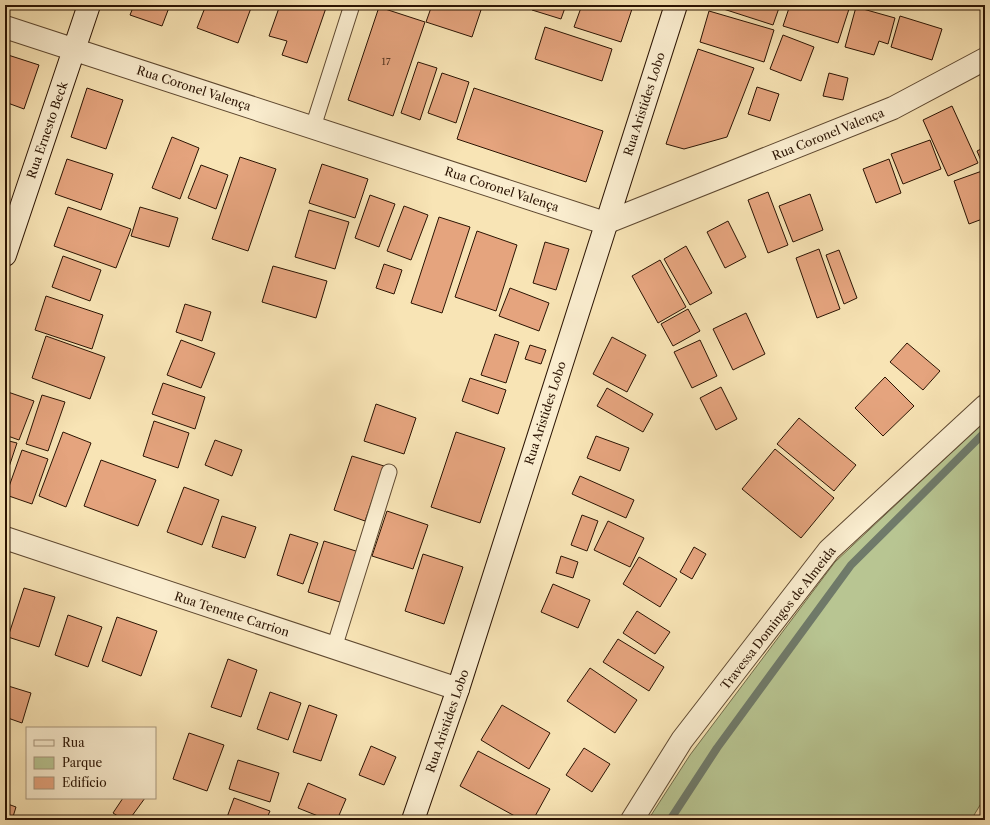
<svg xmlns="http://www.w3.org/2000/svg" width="990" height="825" font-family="'Libre Caslon Text',serif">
<rect width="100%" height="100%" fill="#f8e4b5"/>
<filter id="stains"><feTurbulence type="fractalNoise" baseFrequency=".005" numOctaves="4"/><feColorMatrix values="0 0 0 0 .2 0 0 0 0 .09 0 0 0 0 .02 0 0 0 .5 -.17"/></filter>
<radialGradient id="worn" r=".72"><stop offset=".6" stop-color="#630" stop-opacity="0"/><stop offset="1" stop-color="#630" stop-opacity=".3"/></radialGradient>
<!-- green -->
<path fill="#b8c592" stroke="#726c4a" d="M985,421V797L971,820H648L690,755L835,562Z"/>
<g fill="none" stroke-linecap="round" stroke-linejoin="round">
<!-- stream -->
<path stroke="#6f7a6a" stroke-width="8" d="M670,820L717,748L851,565L985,432"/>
</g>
<!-- building -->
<g fill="#e5a47e" stroke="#2b1403">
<path d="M134,5H170L162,26L130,15Z"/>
<path d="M206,5H242L251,8L238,43L197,28Z"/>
<path d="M280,5H327L307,63L282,55L287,41L269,36Z"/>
<path d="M432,5H466L481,10L472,37L426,22Z"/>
<path d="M534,5H566L561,19L532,10Z"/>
<path d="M582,5H621L632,9L621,42L574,27Z"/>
<path d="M711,5H780L773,25Z"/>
<path d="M790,5H838L849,9L838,43L783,26Z"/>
<path d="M932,5H946L945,9Z"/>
<path d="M379,7L425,22L393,116L348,100Z"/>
<path d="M856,7L895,18L888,44L879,41L874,55L845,47Z"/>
<path d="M709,11L774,30L764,62L700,42Z"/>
<path d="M900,16L942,29L932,60L891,47Z"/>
<path d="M545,27L612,49L602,81L535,59Z"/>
<path d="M783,35L814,47L801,81L770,69Z"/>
<path d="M698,49L754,68L727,137L684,149L666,144Z"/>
<path d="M5,54L39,65L24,109L5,102Z"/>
<path d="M418,62L437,68L420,120L401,113Z"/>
<path d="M442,73L469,82L456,123L428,113Z"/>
<path d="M829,73L848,78L843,100L823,96Z"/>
<path d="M757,87L779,94L770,121L748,114Z"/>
<path d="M87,88L123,100L106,149L71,137Z"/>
<path d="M474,88L603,131L586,182L457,139Z"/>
<path d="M952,106L978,163L948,176L923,120Z"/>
<path d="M172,137L199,148L180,199L152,188Z"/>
<path d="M930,140L941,169L903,184L891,154Z"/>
<path d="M985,147V170L977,151Z"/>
<path d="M240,157L276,169L248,251L212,239Z"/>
<path d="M67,159L113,174L101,210L55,194Z"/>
<path d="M889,159L901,193L876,203L863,169Z"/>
<path d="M322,164L368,179L355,218L309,203Z"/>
<path d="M201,165L228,175L216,209L188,198Z"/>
<path d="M982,171L985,178V218L969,224L954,181Z"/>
<path d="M768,192L788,245L768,253L748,200Z"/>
<path d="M810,194L823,230L793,242L779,206Z"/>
<path d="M370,195L395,204L379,247L355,238Z"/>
<path d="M404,206L428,215L411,260L387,251Z"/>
<path d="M68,207L131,229L116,268L54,246Z"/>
<path d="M140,207L178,218L169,247L131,236Z"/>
<path d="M309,210L349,222L335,269L295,257Z"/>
<path d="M439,217L470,227L442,313L411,303Z"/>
<path d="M728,221L746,257L725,268L707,232Z"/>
<path d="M477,231L517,245L496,311L455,297Z"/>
<path d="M545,242L569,249L556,290L533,283Z"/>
<path d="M686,246L712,293L690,305L664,259Z"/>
<path d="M819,249L840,309L817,318L796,258Z"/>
<path d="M839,250L857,298L844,304L826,255Z"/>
<path d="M63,256L101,270L90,301L52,287Z"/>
<path d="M660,260L686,307L658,323L632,276Z"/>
<path d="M384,264L402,270L394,294L376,288Z"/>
<path d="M273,266L327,281L316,318L262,302Z"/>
<path d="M510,288L549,303L539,331L499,316Z"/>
<path d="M46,296L103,315L92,349L35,330Z"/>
<path d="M185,304L211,312L202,341L176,332Z"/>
<path d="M688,309L700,331L673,346L661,324Z"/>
<path d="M746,313L765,354L733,370L713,329Z"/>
<path d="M495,334L519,342L506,383L481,375Z"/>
<path d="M46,336L105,357L90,399L32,378Z"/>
<path d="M612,337L646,355L627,392L593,374Z"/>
<path d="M181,340L215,353L201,388L167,375Z"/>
<path d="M700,340L717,376L692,388L674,352Z"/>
<path d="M907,343L940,371L923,390L890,362Z"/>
<path d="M530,345L546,350L541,364L525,359Z"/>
<path d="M885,377L914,406L883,436L855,408Z"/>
<path d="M470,378L506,390L498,414L462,401Z"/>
<path d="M163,383L205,397L195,429L152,414Z"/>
<path d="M721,387L737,419L716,430L700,398Z"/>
<path d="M607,388L653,414L643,432L597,406Z"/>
<path d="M5,391L34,401L19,440L5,435Z"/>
<path d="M42,395L65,402L48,451L26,444Z"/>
<path d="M376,404L416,418L404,454L364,441Z"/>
<path d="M799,418L856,465L834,491L777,444Z"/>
<path d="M154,421L189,433L178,468L143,456Z"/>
<path d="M63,432L91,443L66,507L39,496Z"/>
<path d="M456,432L505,448L480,523L431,507Z"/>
<path d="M596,436L629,448L620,471L587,458Z"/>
<path d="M5,440L17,443L5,479Z"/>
<path d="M215,440L242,450L232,476L205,465Z"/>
<path d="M775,449L834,498L801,538L742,489Z"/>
<path d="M22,450L48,459L32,504L6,495Z"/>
<path d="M352,456L384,466L365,521L334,510Z"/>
<path d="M101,460L156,480L138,526L84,506Z"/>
<path d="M580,476L634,500L626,518L572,494Z"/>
<path d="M184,487L219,500L202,545L167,532Z"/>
<path d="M387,511L428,525L413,569L372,556Z"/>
<path d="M582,515L598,521L587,551L571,545Z"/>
<path d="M222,516L256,527L245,558L212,547Z"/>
<path d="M608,521L644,538L630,567L594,550Z"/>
<path d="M290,534L318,543L303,584L277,575Z"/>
<path d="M324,541L359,552L343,603L308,592Z"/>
<path d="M694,547L706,554L692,579L680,572Z"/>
<path d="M423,554L463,567L444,624L405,611Z"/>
<path d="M561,556L578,562L573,578L556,573Z"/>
<path d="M639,557L677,579L660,607L623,584Z"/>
<path d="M553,584L590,600L578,628L541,612Z"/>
<path d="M24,588L55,597L39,647L8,637Z"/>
<path d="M637,611L670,632L655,654L623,633Z"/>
<path d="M68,615L102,627L88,667L55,655Z"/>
<path d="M117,617L157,631L141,676L102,661Z"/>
<path d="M618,639L664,667L649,691L603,662Z"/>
<path d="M228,659L257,670L241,717L211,707Z"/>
<path d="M590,668L637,700L615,733L567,701Z"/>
<path d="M5,685L31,693L22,723L5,717Z"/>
<path d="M270,692L301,703L288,740L257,729Z"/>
<path d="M309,705L337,715L321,761L293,752Z"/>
<path d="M502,705L550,733L529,769L481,740Z"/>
<path d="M189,733L224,745L207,791L173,779Z"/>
<path d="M371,746L396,757L384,785L359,775Z"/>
<path d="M584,748L610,764L592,792L566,775Z"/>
<path d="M478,751L550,789L533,820H522L460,786Z"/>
<path d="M238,760L279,773L270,802L229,789Z"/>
<path d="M308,783L346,799L337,820H328L298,808Z"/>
<path d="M123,798H145L129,820H124L113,813Z"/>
<path d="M234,798L270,811L266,820H226Z"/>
<path d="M5,803L16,807L12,820H5Z"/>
</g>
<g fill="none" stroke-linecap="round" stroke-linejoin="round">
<!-- lane casing -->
<g stroke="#5e4830" stroke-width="17">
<g id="lane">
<path d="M313,127L352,5"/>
<path d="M334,648L389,472"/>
</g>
</g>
<!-- street casing -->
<g stroke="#5e4830" stroke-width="24">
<g id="street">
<path d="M5,27L605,223L893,108L985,59"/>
<path d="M5,538L458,689"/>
<path d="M632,820L682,740L829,550L985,406"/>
</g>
</g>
<!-- secondary casing -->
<g stroke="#2b1403" stroke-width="24">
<g id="secondary">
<path d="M5,255L89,5"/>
<path d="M413,820L458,689L676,5"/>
</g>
</g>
<!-- lane -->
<use href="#lane" stroke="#faedcf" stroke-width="15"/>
<!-- street -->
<use href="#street" stroke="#faedcf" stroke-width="22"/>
<!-- secondary -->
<use href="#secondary" stroke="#faedcf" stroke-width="22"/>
</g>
<g text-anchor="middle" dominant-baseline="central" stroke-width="3" stroke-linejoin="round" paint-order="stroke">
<!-- number labels -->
<g font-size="10" fill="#5a3822">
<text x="386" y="61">17</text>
</g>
<!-- street labels -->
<g font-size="12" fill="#2b1403" stroke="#faedcf">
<text transform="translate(194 88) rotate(18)">Rua Coronel Valença</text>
<text transform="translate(644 104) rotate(-72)">Rua Aristides Lobo</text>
<text transform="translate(47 130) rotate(-71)">Rua Ernesto Beck</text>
<text transform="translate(828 134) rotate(-22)">Rua Coronel Valença</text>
<text transform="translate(502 189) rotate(18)">Rua Coronel Valença</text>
<text transform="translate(545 413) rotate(-72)">Rua Aristides Lobo</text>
<text transform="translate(232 614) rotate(18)">Rua Tenente Carrion</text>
<text transform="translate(778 618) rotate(-52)">Travessa Domingos de Almeida</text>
<text transform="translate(447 721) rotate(-71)">Rua Aristides Lobo</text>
</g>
</g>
<!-- margin -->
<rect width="990" height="825" fill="none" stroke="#f8e4b5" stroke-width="20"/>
<rect x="6" y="6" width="978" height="813" fill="none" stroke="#2b1403" stroke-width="2"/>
<rect x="10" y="10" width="970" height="805" fill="none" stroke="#2b1403"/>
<!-- legend -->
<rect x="26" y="727" width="130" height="72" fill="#faedcf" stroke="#a7967d"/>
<rect x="34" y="740" width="20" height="6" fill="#faedcf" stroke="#a7967d"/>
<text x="62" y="747" font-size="12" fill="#2b1403">Rua</text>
<rect x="34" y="757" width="20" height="12" fill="#b8c592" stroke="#a7967d"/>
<text x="62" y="767" font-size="12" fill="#2b1403">Parque</text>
<rect x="34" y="777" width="20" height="12" fill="#e5a47e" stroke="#a7967d"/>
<text x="62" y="787" font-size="12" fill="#2b1403">Edifício</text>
<rect width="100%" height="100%" filter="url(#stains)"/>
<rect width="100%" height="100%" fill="url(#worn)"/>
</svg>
